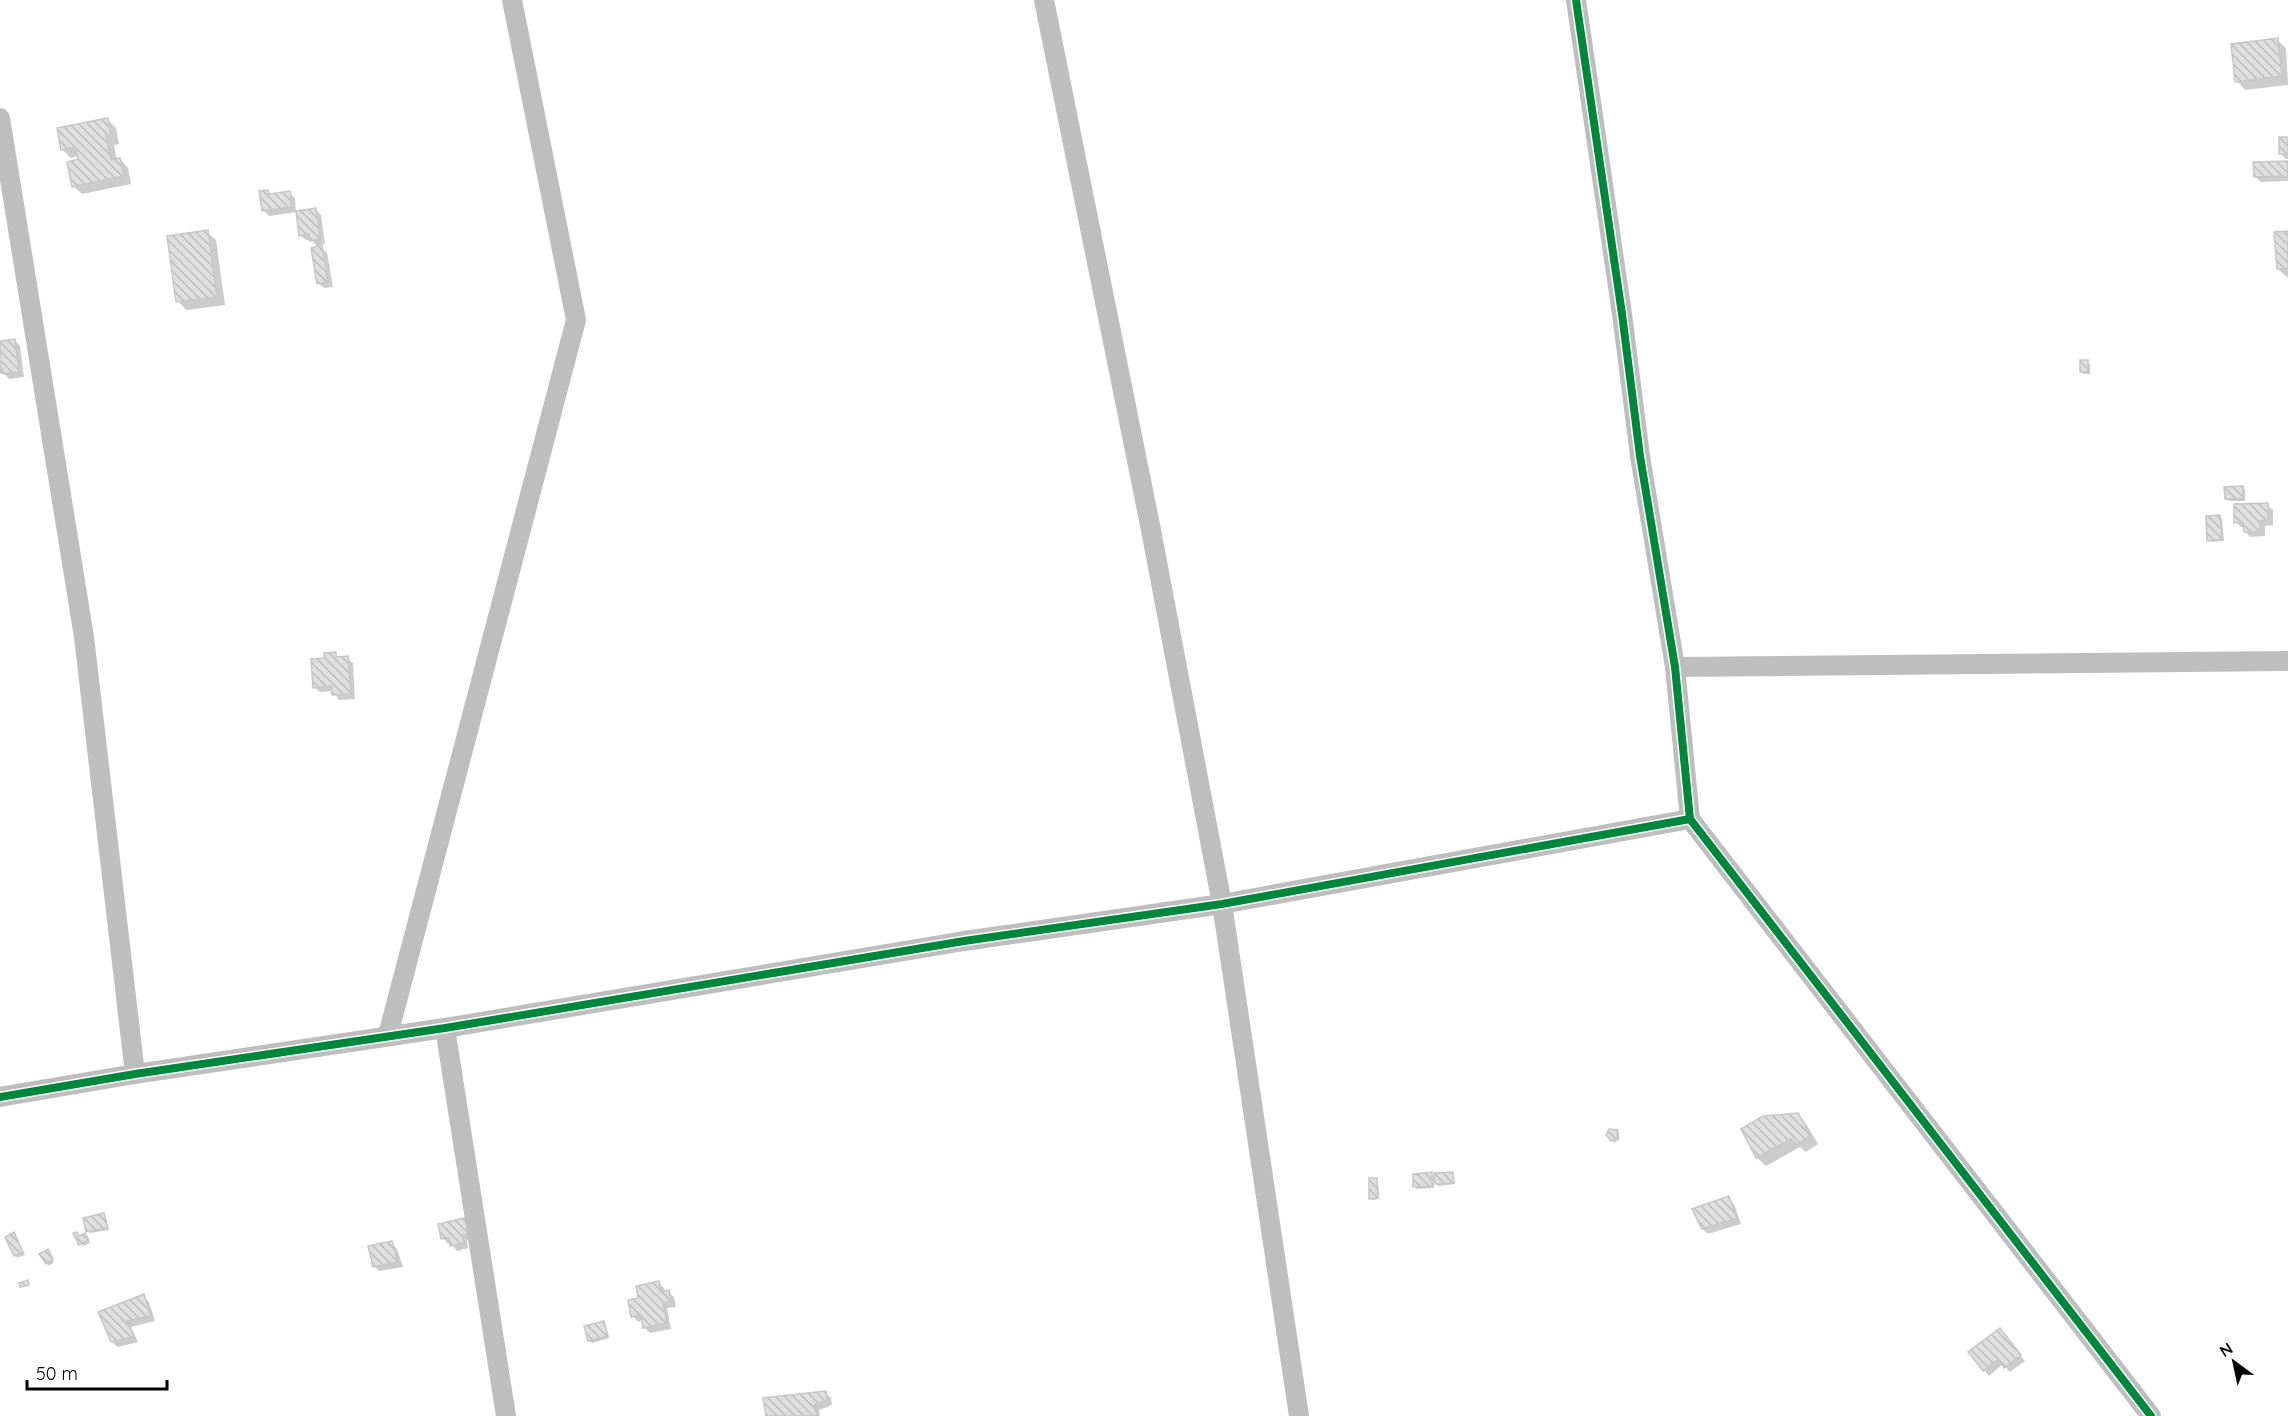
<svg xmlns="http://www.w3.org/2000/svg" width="2288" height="1416" font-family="Quicksand,sans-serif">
<defs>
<pattern id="building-back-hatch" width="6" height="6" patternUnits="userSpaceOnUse" patternTransform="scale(1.5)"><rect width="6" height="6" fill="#dfdfdf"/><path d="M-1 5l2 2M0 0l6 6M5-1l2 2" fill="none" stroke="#bebebe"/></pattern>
</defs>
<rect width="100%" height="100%" fill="#fff"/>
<!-- shadow -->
<g fill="#0003">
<path d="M2277,40L2286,48L2288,85L2245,90L2237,81Z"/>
<path d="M107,119L116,128L119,144L114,145L117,160L120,159L128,168L131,184L82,194L73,186L80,160L79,156L71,158L62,149Z"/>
<path d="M2288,138V159H2286L2280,154Z"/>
<path d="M2288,162V181L2261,182L2255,177Z"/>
<path d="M268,192L271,195L289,193L295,198L296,212L316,209L321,215L325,244L319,245L327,253L333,287L324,288L318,283L319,248L311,240H306L300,235L298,212L269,216L263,210Z"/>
<path d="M207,232L216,240L225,305L186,310L178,301Z"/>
<path d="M2288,233V277H2287L2278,269Z"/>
<path d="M14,340L20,346L24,377L9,379L4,373L0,374V342Z"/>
<path d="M2087,362L2090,364V374H2083L2081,371Z"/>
<path d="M2242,487L2245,490V501H2229L2226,499Z"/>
<path d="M2267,505L2273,510V525L2265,526V536L2250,537L2245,531V527H2241L2236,522Z"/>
<path d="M2220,517L2222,519L2224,541L2211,542L2209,540Z"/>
<path d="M335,654L340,658H347L353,663L355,699L339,700L333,691L320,692L314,687L325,660Z"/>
<path d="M1798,1115L1806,1124L1818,1144L1806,1152L1800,1147L1766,1166L1757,1158L1743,1130Z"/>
<path d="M1617,1132L1619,1134V1140L1614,1143L1607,1135Z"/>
<path d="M1431,1174L1436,1178L1452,1174L1455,1184L1438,1186L1434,1181V1188L1417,1189L1415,1186Z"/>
<path d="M1376,1179L1378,1182L1379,1199L1372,1200L1370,1198Z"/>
<path d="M1728,1198L1734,1204L1741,1224L1708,1234L1703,1229Z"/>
<path d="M103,1215L109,1230L90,1233L88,1231Z"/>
<path d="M469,1219L477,1238L467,1240L468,1248L457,1251L451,1243L448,1244L443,1238Z"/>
<path d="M77,1233L80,1237H87L90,1243L83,1246Z"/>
<path d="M14,1234L25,1255L17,1258L7,1237Z"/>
<path d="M391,1243L397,1249L403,1267L379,1271L374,1266Z"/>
<path d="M50,1253L54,1262L49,1266L41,1254Z"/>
<path d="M658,1283L664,1288L665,1292H668L674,1297L676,1307L667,1308L671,1329L650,1333L645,1328L643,1320L638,1322L633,1316L640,1299Z"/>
<path d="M143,1296L149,1302L155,1321L131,1327L138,1342L118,1347L112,1342Z"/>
<path d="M603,1322L609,1338L592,1343L589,1341Z"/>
<path d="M2000,1330L2025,1361L2010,1372L2003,1364L1989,1376L1984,1370Z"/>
<path d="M825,1392L831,1398L832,1405L819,1410L820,1416H767Z"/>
</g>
<!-- building -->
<g fill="url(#building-back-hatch)" stroke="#c7c7c7" stroke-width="1.5">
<path d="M2278,38L2282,76L2235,82L2231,44Z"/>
<path d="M108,118L111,136H106L111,160L120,158L124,176L72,187L67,162L78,159L75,147L61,150L57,128Z"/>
<rect x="2279" y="137" width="9" height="17"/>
<path d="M2288,161V176L2254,177L2253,162Z"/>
<path d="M268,190L269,194L290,191L292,207L262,211L259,191Z"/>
<path d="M316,208L320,239L310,241L309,234L299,236L296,211Z"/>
<path d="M208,230L217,297L176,302L167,236Z"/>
<path d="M2288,231V268L2277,269L2274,232Z"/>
<path d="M322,245L328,282L317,284L311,248Z"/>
<path d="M15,339L19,372L3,374L2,368H0V341Z"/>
<rect x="2080" y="360" width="8" height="12"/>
<path d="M2243,486V499H2225L2224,487Z"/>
<path d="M2268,503V520L2260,521V532H2244L2243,522L2234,523V504Z"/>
<path d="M2220,515L2222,539L2207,541L2206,516Z"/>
<path d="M336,652V657L348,656L351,694L332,695L331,686L313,688L311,659L324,658V653Z"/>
<path d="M1798,1113L1811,1135L1797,1145L1791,1139L1756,1158L1741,1129L1763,1116Z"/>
<path d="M1609,1129L1618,1130L1617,1138L1611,1141L1606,1135Z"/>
<path d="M1432,1172V1186L1413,1187V1174Z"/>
<path d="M1453,1172L1454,1183L1435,1184L1434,1173Z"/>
<path d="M1369,1178H1377L1378,1198L1369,1199Z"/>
<path d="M1729,1196L1737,1218L1702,1229L1692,1209Z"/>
<path d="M104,1213L108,1228L86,1232L83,1218Z"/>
<path d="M469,1217L473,1233L462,1235L464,1243L450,1246L449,1238L441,1239L438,1224Z"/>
<path d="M14,1232L23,1252L14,1256L5,1237Z"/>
<path d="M77,1232L79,1236L85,1233L89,1240L79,1245L73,1233Z"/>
<path d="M392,1241L398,1262L373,1267L368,1246Z"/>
<path d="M48,1249L53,1259L46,1264L39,1254Z"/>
<path d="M28,1280L29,1285L20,1287L19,1283Z"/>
<path d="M659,1281L661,1292L669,1290L671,1301L663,1303L667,1323L643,1328L641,1315L631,1317L628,1300L638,1298L636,1286Z"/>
<path d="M144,1294L151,1316L127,1321L134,1337L111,1342L98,1312Z"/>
<path d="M604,1321L608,1336L588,1341L584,1326Z"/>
<path d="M2000,1328L2021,1355L2004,1368L1998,1359L1983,1371L1968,1352Z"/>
<path d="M826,1391L827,1400L814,1405L817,1416H766L763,1398Z"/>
</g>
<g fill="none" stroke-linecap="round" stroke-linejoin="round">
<!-- street -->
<g stroke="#bebebe" stroke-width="20">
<path d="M1044,0L1150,525L1222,904L1299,1416"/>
<path d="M1576,0L1622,314L1640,456L1675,667L1690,819L2151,1416"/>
<path d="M0,118L84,637L135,1074"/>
<path d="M1675,667L2288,661"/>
<path d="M445,1028L506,1416"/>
<path d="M388,1035L576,320L512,0"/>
<path d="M0,1097L135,1074L445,1028L964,941L1222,904L1690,819"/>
</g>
<!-- cycleway casing -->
<g stroke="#fff" stroke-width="11">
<g id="cycleway">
<path d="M1576,0L1622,314L1640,456L1675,667L1690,819L2151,1416"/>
<path d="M0,1097L135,1074L445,1028L964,941L1222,904L1690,819"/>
</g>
</g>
<!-- cycleway -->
<use href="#cycleway" stroke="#00873e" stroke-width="8"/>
</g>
<!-- north arrow -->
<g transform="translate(2234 1362) rotate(327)" stroke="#ffffff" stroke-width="4.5" paint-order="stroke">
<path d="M0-4.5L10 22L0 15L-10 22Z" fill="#000000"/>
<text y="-9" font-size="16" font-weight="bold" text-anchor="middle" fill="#000000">N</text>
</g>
<!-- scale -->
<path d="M27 1380v9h140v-9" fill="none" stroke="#000000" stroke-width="3"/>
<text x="36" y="1380" font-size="18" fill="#000000" stroke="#ffffff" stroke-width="4.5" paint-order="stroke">50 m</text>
</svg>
